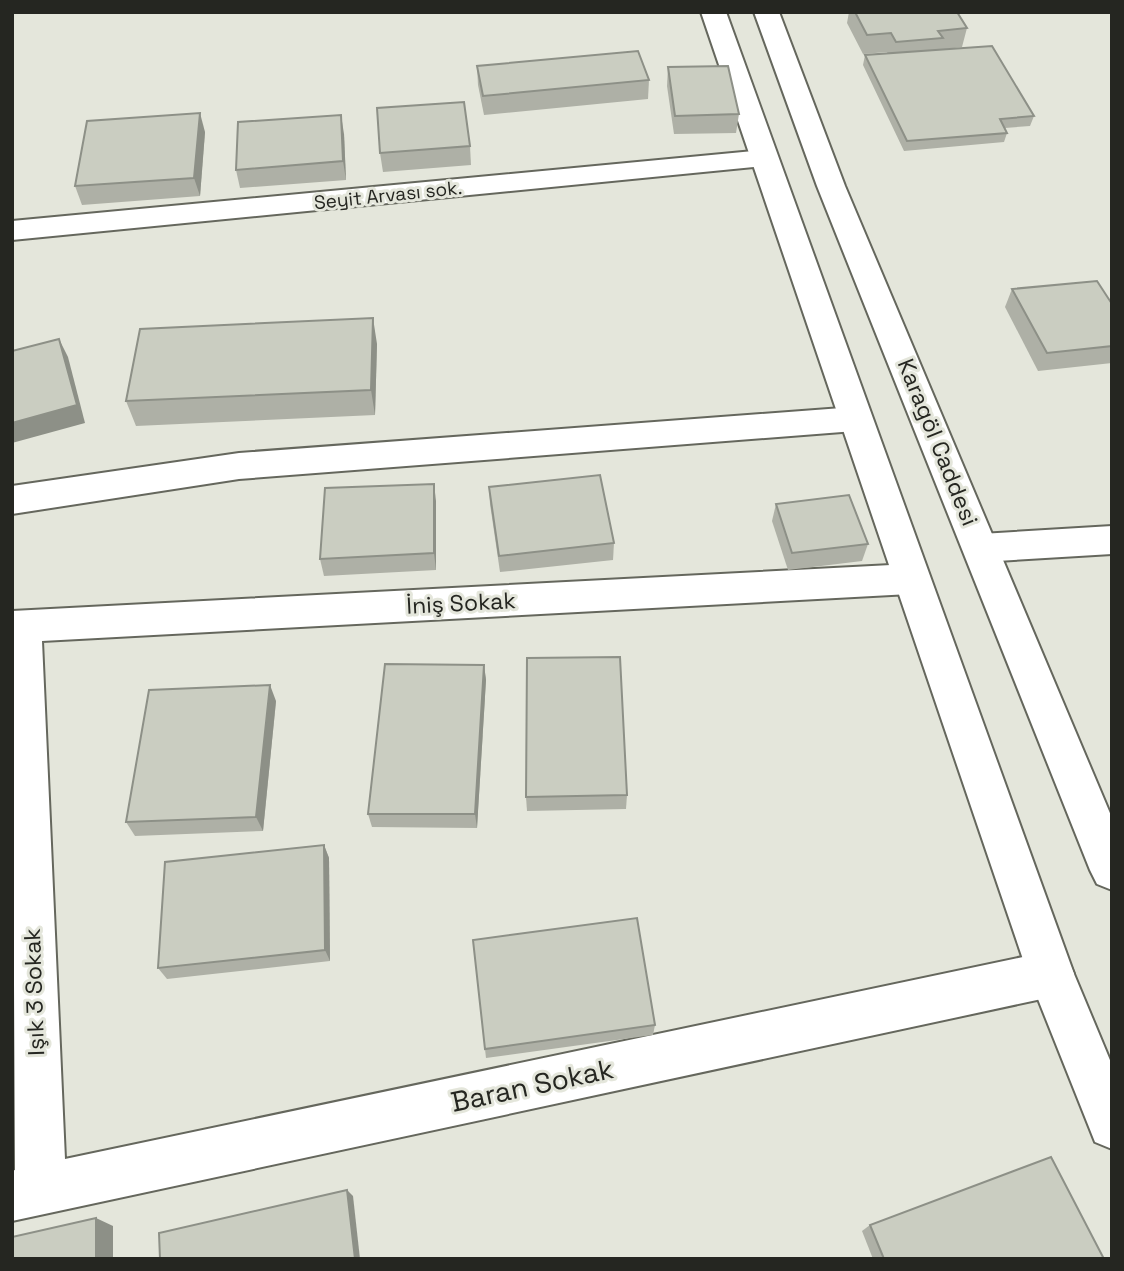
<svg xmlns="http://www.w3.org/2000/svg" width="1124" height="1271" font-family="'Space Grotesk',sans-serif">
<rect width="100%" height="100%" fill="#e4e6db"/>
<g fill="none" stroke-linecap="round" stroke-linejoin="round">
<!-- minor casing -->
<g stroke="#65675d" stroke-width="4">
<g id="minor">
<path d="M764,150L774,153L778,159L774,165L12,240V221Z"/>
<path d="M855,407L867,410L872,419L867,428L855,431L239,479L12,514V486L239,453Z"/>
<path d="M1112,526V554L981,562L968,558L963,548L968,538L981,534Z"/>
<path d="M910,564L923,568L929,579L923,590L910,594L42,641L65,1159L1051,951L1067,958L1074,974L1067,990L1051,997L12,1221V1171L15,1170L12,611Z"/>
</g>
</g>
<!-- major casing -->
<g stroke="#65675d" stroke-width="4">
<g id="major">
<path d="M701,12H726L1074,974L1112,1065V1149L1095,1142L1028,974Z"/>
<path d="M754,12H779L845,186L1112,818V890L1097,884L1090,870L817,186Z"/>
</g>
</g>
<!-- minor -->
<use href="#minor" fill="#fff" fill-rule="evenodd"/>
<!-- major -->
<use href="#major" fill="#fff" fill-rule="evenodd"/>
</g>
<!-- wall -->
<g fill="#aeb0a6">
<path d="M849,12H957L967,28L962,47L939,50L1034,116L1030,126L1005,128L1007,133L1004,142L904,151L863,65L865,55L888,54L887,52L863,54L847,23Z"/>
<path d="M477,66L649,80L648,99L484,115L478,85Z"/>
<path d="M668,67L739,114L736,133L674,134L667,86Z"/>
<path d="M205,132L200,196L82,205L75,186Z"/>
<path d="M344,134L346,180L240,188L236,170Z"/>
<path d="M470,146L471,165L383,172L380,153Z"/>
<path d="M1012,289L1112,304V363L1038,371L1005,307Z"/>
<path d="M377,344L375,415L136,426L126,401Z"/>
<path d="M489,487L614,543L613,560L500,572L490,504Z"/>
<path d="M436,501V570L324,576L320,559Z"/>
<path d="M776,504L868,544L862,561L788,570L772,521Z"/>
<path d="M484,665L486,680L477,828L372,827L368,814Z"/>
<path d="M276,701L263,831L135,836L126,822Z"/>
<path d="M627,795L626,809L527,811L526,797Z"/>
<path d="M324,845L329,858L330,961L167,979L158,968Z"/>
<path d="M655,1025L653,1035L486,1058L485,1049Z"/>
<path d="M870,1225L1104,1259H873L862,1231Z"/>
</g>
<!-- shaded-wall -->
<g fill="#8d9087">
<path d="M200,113L205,132L200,196L194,178Z"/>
<path d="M341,115L344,134L346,180L343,161Z"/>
<path d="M373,318L377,344L375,415L371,390Z"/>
<path d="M59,339L68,357L85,423L12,443V423Z"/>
<path d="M434,484L436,501V570L434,553Z"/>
<path d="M484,665L486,680L477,828L475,814Z"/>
<path d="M270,685L276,701L263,831L256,817Z"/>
<path d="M324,845L329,858L330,961L325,950Z"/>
<path d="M347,1190L353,1196L360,1259H355Z"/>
<path d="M96,1218L113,1226V1259H96Z"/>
</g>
<!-- building -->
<g fill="#cacdc1" stroke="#8d9087" stroke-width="2">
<path d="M855,12H957L967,28L938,31L943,38L896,42L891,33L867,35Z"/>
<path d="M992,46L1034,116L1000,119L1007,133L907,141L865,55Z"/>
<path d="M638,51L649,80L483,96L477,66Z"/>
<path d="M728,66L739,114L675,116L668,67Z"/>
<path d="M464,102L470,146L380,153L377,108Z"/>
<path d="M200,113L194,178L75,186L87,121Z"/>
<path d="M341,115L343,161L236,170L238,122Z"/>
<path d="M1097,281L1112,304V346L1047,353L1012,289Z"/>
<path d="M373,318L371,390L126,401L140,329Z"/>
<path d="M59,339L77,405L12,423V351Z"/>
<path d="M600,475L614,543L499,556L489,487Z"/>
<path d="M434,484V553L320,559L325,488Z"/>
<path d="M849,495L868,544L792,553L776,504Z"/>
<path d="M620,657L627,795L526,797L527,658Z"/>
<path d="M385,664L484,665L475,814H368Z"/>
<path d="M270,685L256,817L126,822L149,690Z"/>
<path d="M324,845L325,950L158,968L165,862Z"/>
<path d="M637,918L655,1025L485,1049L473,940Z"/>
<path d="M1051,1157L1104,1259H884L870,1225Z"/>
<path d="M347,1190L355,1259H160L159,1233Z"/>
<path d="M96,1218V1259H12V1237Z"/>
</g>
<g text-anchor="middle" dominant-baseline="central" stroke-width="6" stroke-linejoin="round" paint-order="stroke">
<!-- far-street labels -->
<g font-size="19" fill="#252621" stroke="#e4e6db">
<text transform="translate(388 195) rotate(-6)">Seyit Arvası sok.</text>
</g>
<!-- street labels -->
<g font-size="23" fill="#252621" stroke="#e4e6db">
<text transform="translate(938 442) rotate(68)">Karagöl Caddesi</text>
<text transform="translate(461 603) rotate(-3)">İniş Sokak</text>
<text transform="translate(34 992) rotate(-92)">Işık 3 Sokak</text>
</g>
<!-- near-street labels -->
<g font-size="28" fill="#252621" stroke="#e4e6db">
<text transform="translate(532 1085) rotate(-12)">Baran Sokak</text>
</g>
</g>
<!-- border -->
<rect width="1124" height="1271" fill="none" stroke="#252621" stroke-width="28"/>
</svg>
